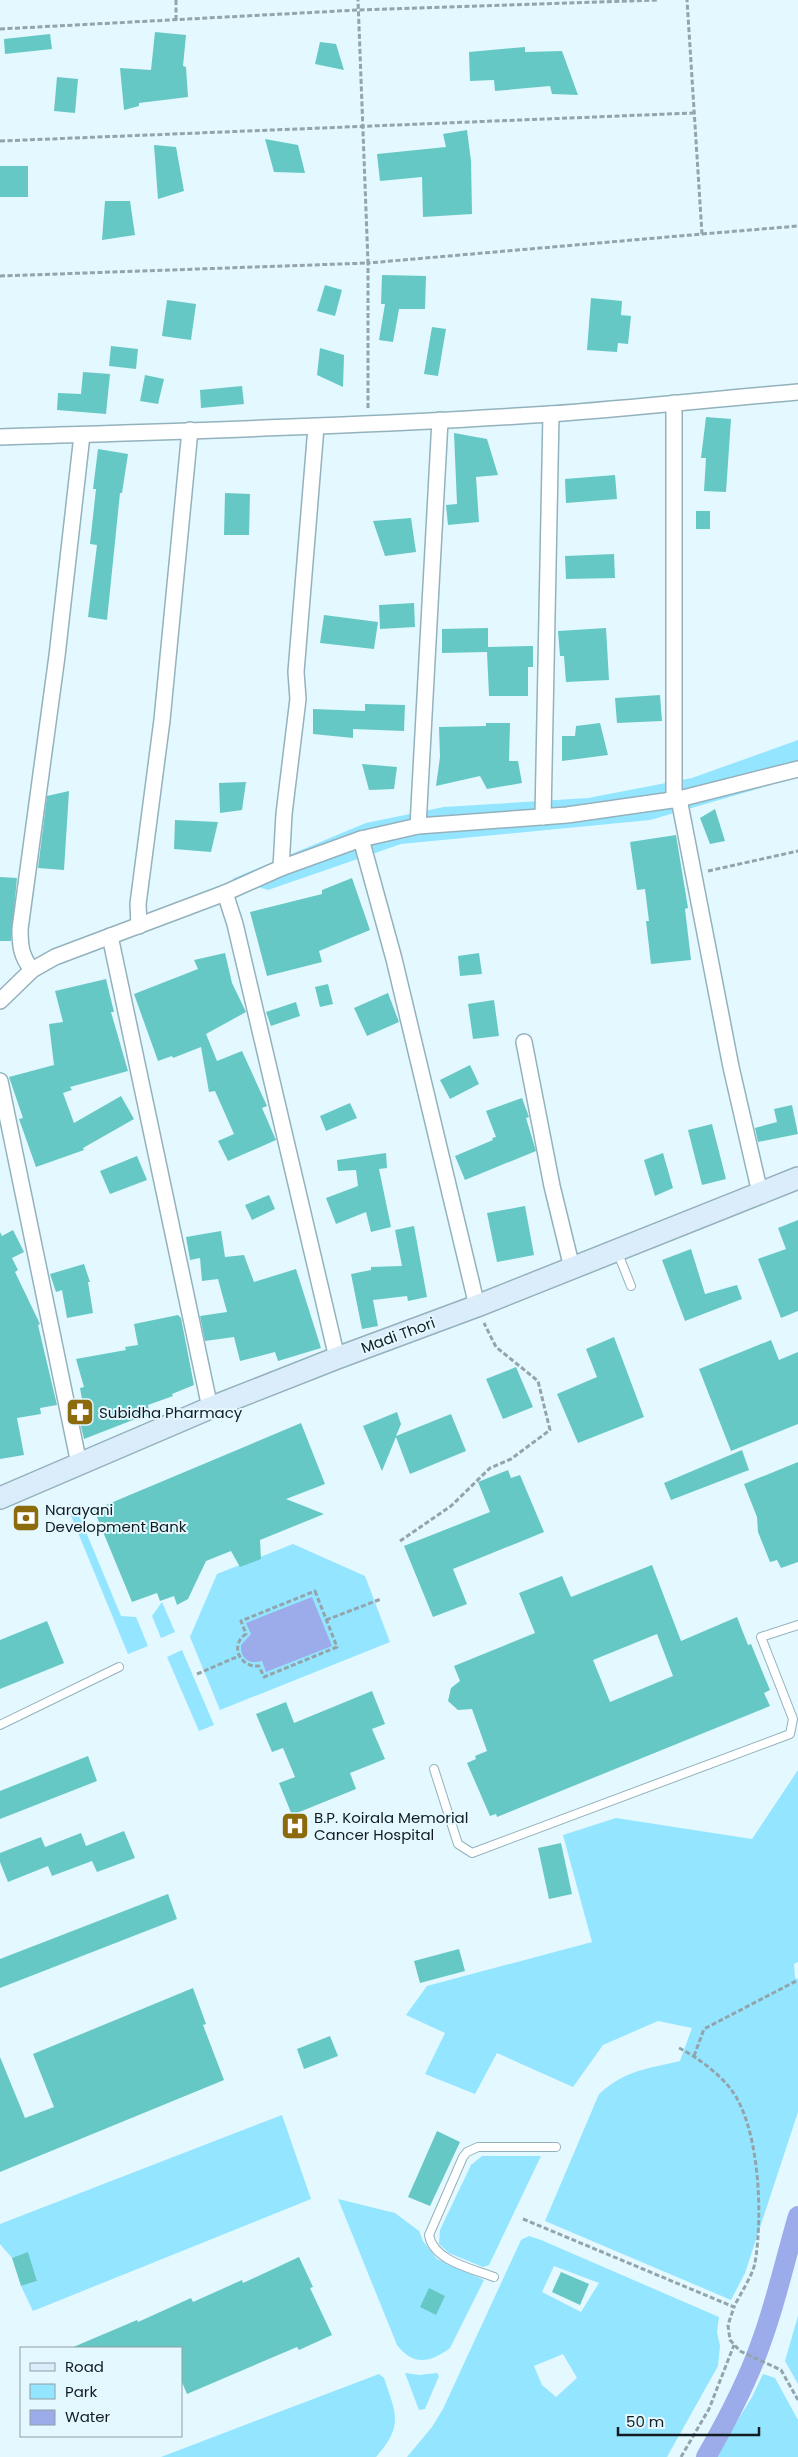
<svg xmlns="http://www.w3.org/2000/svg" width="798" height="2457" font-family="Poppins,sans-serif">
<rect width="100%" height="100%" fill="#e4f8ff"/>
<!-- green -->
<g fill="#94e5ff" fill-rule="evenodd">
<path d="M798,740V777L650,820L401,844L268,890L232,879L366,823L444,807L588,798L692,778Z"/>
<path d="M76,1508L121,1616L136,1617L148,1646L128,1654L69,1511Z"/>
<path d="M293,1544L365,1576L390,1642L220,1710L190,1637L217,1574Z"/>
<path d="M162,1602L175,1632L161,1638L152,1616Z"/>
<path d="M182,1650L214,1725L199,1731L167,1657Z"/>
<path d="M798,1770V1962L794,1964L795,1978L798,1979V2112L745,2273L731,2300L545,2221L599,2094C626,2070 646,2069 680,2061L692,2028L658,2021L603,2045L573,2087L497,2053L475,2094L425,2074L445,2033L406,2015L427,1986L592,1942L563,1835L616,1818L752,1839Z"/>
<path d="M282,2115L311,2199L33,2311L21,2286L37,2281L28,2253L12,2258L0,2244V2224Z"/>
<path d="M482,2156H541L489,2265L483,2267L449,2253L439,2244L440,2230L471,2165Z"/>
<path d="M338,2199L395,2213L419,2231L423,2241L437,2259L484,2280L450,2348C430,2363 413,2366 397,2345Z"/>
<path d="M529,2236L541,2240L719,2317L717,2332L720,2346L718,2366L667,2457H407L432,2427L443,2409L521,2240ZM554,2266L599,2283L581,2312L542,2292ZM563,2354L577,2378L556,2397L542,2385L534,2366Z"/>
<path d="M798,2316V2384L785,2361Z"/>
<path d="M405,2373L419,2375L437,2373L439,2376L425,2409L419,2410Z"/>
<path d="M379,2374L384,2378C396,2414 404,2425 376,2457H161Z"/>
<path d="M763,2374L775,2378L798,2420V2457H715L752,2397Z"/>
</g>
<!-- water -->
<path fill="#9cabea" d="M312,1597L332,1646L266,1672L262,1661C249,1665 240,1658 241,1645L251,1634L246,1623Z"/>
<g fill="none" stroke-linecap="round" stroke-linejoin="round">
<!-- canal -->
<path stroke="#9cabea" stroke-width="20" d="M706,2457C728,2419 749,2379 763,2337C777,2298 786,2256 798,2216"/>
</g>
<!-- building -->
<g fill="#66c8c5" fill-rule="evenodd">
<path d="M155,32L186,35L183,66L186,67L188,97L139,103V106L124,110L120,68L151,70Z"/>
<path d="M50,34L52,49L5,54L4,39Z"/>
<path d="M320,42L336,44L344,70L315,64Z"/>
<path d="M525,47V52L562,51L578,95L552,94L550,86L495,91L494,80L470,81L469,52Z"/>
<path d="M57,77L78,79L75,113L54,111Z"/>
<path d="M467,130L471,161L472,214L423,217L422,177L380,181L377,154L446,147L443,134Z"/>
<path d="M265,139L298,145L305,173L274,172Z"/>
<path d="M154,145L176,147L184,191L158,199Z"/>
<rect x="0" y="166" width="28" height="31"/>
<path d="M105,201H130L135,235L102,240Z"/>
<path d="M382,275L426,276L425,309H399L393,342L379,340L385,304H381Z"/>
<path d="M325,285L342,290L335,316L317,311Z"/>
<path d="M591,298L622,301L621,315L631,316L628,344L618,343L617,352L587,350Z"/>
<path d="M167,300L196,304L191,340L162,336Z"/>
<path d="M432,327L446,329L438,376L424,374Z"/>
<path d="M111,346L138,349L136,369L109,366Z"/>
<path d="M320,348L344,355L343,387L317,375Z"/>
<path d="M83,372L110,374L106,414L57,410L58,393L81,394Z"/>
<path d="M145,375L164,379L158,404L140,401Z"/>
<path d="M242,386L244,404L201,408L200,390Z"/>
<path d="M706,417L731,419L726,492L704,491L706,458H701Z"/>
<path d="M454,433L487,439L498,475L476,477L479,522L448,525L446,505L457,504Z"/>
<path d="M98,449L128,454L122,493H120L107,620L88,617L97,545L90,544L96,489H93Z"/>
<path d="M615,475L617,499L566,503L565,479Z"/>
<path d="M225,493L250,494L249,535H224Z"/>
<rect x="696" y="511" width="14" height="18"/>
<path d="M411,518L416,552L385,556L373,521Z"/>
<path d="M614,554L615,578L566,579L565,556Z"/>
<path d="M414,603L415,627L380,629L379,605Z"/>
<path d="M324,615L378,622L374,649L320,643Z"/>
<path d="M488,628V647L533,646V667H528V696H489L487,652L442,653V629Z"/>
<path d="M606,628L609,680L566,682L564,656H560L558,631Z"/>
<path d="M660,695L662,721L617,723L615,698Z"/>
<path d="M365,704L405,705L404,731L353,729V738L313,734V709L365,711Z"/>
<path d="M486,723H510L509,761H518L522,783L487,789L480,776L436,786L440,757L439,727L486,726Z"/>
<path d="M600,723L608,755L562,761V736H575L576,726Z"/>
<path d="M362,764L397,767L394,789L369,790Z"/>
<path d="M246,782L242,810L220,813L219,783Z"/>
<path d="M69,791L64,870L38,868L47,796Z"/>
<path d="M715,809L725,841L710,844L700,818Z"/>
<path d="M175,820L218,822L211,852L174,849Z"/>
<path d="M676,835L688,908L685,909L691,960L651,964L646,921H649L645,889L637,890L630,842Z"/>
<path d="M0,877L17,878L11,941H0Z"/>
<path d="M352,878L370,930L319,951L322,962L267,976L250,912L322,894V890Z"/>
<path d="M225,953L232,983L246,1012L206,1034L217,1061L242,1051L267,1106L262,1108L276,1140L228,1161L218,1141L234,1134L215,1091L209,1092L201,1047L173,1058L172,1056L158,1061L134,994L198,969L194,960Z"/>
<path d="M479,953L482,974L460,976L458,956Z"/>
<path d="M106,979L114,1012H111L128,1071L70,1087L72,1090L63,1093L74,1123L121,1096L134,1119L83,1148L84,1150L36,1167L19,1119L23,1118L9,1077L54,1065L49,1024L63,1022L55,991Z"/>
<path d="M328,984L333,1004L320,1007L315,987Z"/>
<path d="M388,993L399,1022L367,1036L354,1008Z"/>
<path d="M494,1000L499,1036L473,1039L468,1004Z"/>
<path d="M296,1002L300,1016L271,1026L266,1012Z"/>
<path d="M470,1065L479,1084L450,1099L440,1080Z"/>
<path d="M522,1098L529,1117L526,1118L536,1151L465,1180L455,1156L493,1140L492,1138L496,1137L486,1111Z"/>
<path d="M350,1103L357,1118L326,1131L320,1116Z"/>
<path d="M792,1105L798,1134L758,1142L755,1128L777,1122L774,1109Z"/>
<path d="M712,1124L726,1179L702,1185L688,1130Z"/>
<path d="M386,1153L387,1168L379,1169L391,1227L371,1232L366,1212L336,1224L326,1198L358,1186L356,1170L338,1171L337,1160Z"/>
<path d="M663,1153L673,1188L655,1196L644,1160Z"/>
<path d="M137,1156L147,1180L110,1194L100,1171Z"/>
<path d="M269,1195L275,1209L252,1220L245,1205Z"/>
<path d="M525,1206L534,1255L497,1262L487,1213Z"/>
<path d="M798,1220V1311L781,1318L758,1259L786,1249L778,1228Z"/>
<path d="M414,1226L427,1297L408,1301L407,1296L373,1300L378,1326L362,1329L351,1274L371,1270V1267L402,1266L395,1230Z"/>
<path d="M13,1230L24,1252L12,1258L18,1270L15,1272L40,1324L38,1325L57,1405L40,1408L41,1414L17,1418L24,1455L0,1459V1232L2,1236Z"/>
<path d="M221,1231L225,1257L244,1255L254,1282L296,1269L321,1348L278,1361L275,1352L240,1361L234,1337L205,1341L200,1316L227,1312L218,1279L202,1281L200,1258L190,1260L186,1237Z"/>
<path d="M691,1249L705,1294L737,1285L742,1299L685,1321L662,1260Z"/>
<path d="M84,1264L90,1282H88L93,1313L67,1318L62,1290L56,1292L50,1274Z"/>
<path d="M178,1315L181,1318L194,1385L172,1394L173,1396L148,1405L150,1416L138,1418L84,1439L78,1413L84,1411L80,1388L84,1387L76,1359L126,1350L125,1347L138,1345L134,1324Z"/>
<path d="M614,1337L644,1417L578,1443L557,1394L597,1377L586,1349Z"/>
<path d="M771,1340L779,1360L798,1352V1424L731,1451L699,1369Z"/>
<path d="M516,1367L533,1407L503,1419L486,1379Z"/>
<path d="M397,1412L401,1424L396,1436L451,1414L466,1451L410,1474L396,1437L382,1471L363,1426Z"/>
<path d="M301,1423L325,1484L286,1499L324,1514L260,1540L261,1559L240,1567L231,1551L206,1561L188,1599L177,1605L174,1596L160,1601L157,1593L132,1602L94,1510Z"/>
<path d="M742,1450L749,1470L671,1500L664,1483Z"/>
<path d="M798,1462V1562L781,1568L777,1560L770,1562L758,1532L757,1517L744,1484Z"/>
<path d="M508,1470L511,1478L520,1475L544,1532L453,1569L467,1604L433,1617L404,1546L490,1512L478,1482Z"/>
<path d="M652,1565L681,1641L737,1617L748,1645L751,1644L770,1690L764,1693L770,1706L497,1817L496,1814L490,1816L467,1763L476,1759L475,1756L487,1751L472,1709L458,1710L448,1701L451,1688L460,1681L454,1666L535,1633L519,1593L562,1576L571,1597ZM657,1634L673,1676L610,1702L593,1660Z"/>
<path d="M47,1621L64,1663L0,1689V1640Z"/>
<path d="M372,1691L385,1724L372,1729L385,1759L350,1773L356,1789L292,1815L279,1783L295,1777L283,1748L272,1752L256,1714L286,1702L294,1723Z"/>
<path d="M88,1756L97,1781L0,1819V1791Z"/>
<path d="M124,1831L135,1858L97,1872L92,1861L52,1876L48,1866L8,1882L0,1862V1853L41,1837L45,1847L81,1833L86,1846Z"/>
<path d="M561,1843L572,1894L549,1899L538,1848Z"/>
<path d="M168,1894L177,1919L0,1988V1959Z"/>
<path d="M459,1949L465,1971L420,1983L414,1961Z"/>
<path d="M193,1988L206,2024L203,2025L224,2080L0,2172V2057L25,2118L54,2107L33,2054Z"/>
<path d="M330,2036L338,2056L304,2069L297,2049Z"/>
<path d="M437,2131L460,2142L430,2206L408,2197Z"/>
<path d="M28,2252L37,2281L21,2286L12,2258Z"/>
<path d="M299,2257L313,2287L310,2288L332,2335L299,2350L297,2347L187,2394L181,2380V2348H71L137,2320L138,2322L191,2298L193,2302L242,2280L243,2283Z"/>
<path d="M561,2272L589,2284L580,2305L552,2292Z"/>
<path d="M429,2288L445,2296L436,2315L420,2307Z"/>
</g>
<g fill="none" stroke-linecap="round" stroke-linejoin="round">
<!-- lane casing -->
<g stroke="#93b2bd" stroke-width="10">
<g id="lane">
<path d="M617,1251L631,1286"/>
<path d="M0,1725L119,1667"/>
<path d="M434,1769L458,1844L472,1853L790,1734L793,1719L761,1637L798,1625"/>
<path d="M494,2277C473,2269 433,2261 429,2235L463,2157L467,2152L478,2147H556"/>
</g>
</g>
<!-- street casing -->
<g stroke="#93b2bd" stroke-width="18">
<g id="street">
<path d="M674,403V800"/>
<path d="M0,437C183,431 367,426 550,414C633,408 715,399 798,392"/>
<path d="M679,799L731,1067L760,1193"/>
<path d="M543,817L551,414"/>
<path d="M418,826L440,420"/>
<path d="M361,839L394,959L477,1306"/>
<path d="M281,868L284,814L298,699L296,672L316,427"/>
<path d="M225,893L235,924L337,1358"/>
<path d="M139,926L138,904L162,720L190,430"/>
<path d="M110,936L210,1408"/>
<path d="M32,970C21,956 20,946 20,929L57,656L82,435"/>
<path d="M0,1001L32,970L55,957L225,893L281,868L361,839L418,826L567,815L679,799L798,769"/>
<path d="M524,1042L552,1186L572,1268"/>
<path d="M0,1081L79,1464"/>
</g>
</g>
<!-- secondary casing -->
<g stroke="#93b2bd" stroke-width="24">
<path id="secondary" d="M0,1498L210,1408L337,1358L477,1306L798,1178"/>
</g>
<!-- path -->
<g stroke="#93a4aa" stroke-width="3" stroke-dasharray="5 2.5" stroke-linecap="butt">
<path d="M176,20V0"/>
<path d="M0,29L358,10L659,0"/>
<path d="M0,141L693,113"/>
<path d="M702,234L798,226"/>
<path d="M0,276L368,263L358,0"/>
<path d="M368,408V263L702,234L687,0"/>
<path d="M708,871L798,851"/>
<path d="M400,1541L451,1506L490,1468L511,1459L550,1430L538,1381L496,1347L484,1323"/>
<path d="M315,1591L337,1647L264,1677L259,1666C240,1668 229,1645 246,1634L241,1621Z"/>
<path d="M326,1620L381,1599"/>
<path d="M197,1674L239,1656"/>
<path d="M679,2048C697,2057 717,2072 730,2088C760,2126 763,2216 755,2263C752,2277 740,2294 734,2307"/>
<path d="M694,2056L704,2029L798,1980"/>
<path d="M523,2219L734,2307L728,2325L730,2340L740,2351L781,2370L798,2400"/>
<path d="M681,2457L709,2409L734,2345"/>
</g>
<!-- lane -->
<use href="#lane" stroke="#fff" stroke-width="8"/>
<!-- street -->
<use href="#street" stroke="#fff" stroke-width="15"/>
<!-- secondary -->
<use href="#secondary" stroke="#dbecfb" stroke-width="21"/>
</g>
<!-- icons -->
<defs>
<g id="pharmacy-square" transform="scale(1.4375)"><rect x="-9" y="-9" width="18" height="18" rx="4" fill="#8c6b0d" stroke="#e4f8ff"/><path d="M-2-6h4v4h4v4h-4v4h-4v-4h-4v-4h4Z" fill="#fff"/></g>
<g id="bank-square" transform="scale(1.4375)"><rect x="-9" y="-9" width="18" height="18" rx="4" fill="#8c6b0d" stroke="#e4f8ff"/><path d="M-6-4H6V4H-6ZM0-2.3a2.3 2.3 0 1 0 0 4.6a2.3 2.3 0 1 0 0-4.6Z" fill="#fff"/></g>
<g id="hospital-square" transform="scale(1.4375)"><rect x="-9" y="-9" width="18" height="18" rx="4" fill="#8c6b0d" stroke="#e4f8ff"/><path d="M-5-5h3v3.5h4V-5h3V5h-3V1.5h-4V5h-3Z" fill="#fff"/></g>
</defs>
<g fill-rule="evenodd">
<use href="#pharmacy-square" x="80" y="1412"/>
<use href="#bank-square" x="26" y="1518"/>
<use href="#hospital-square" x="295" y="1826"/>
</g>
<g text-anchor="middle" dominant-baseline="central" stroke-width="4" stroke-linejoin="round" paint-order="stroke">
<!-- street labels -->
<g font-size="15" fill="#111d21" stroke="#e4f8ff">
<text transform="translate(398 1335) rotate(-20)">Madi Thori</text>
</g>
<!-- poi labels -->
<g font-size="15" fill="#111d21" stroke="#e4f8ff" text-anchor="start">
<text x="99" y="1412">Subidha Pharmacy</text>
<text x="45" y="1509">Narayani<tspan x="45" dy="17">Development Bank</tspan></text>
<text x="314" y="1817">B.P. Koirala Memorial<tspan x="314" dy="17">Cancer Hospital</tspan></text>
</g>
</g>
<!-- legend -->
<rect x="20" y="2347" width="162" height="90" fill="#e4f8ff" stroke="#90a0a6"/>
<rect x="30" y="2363" width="25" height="8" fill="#dbecfb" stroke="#90a0a6"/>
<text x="65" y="2372" font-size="15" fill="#111d21">Road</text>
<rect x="30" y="2384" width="25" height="15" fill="#94e5ff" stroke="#90a0a6"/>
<text x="65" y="2397" font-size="15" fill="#111d21">Park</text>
<rect x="30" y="2410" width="25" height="15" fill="#9cabea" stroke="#90a0a6"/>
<text x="65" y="2422" font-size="15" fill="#111d21">Water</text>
<!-- scale -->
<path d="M618 2427v8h141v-8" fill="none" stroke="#111d21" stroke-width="2.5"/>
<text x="626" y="2427" font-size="15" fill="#111d21" stroke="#e4f8ff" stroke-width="4" paint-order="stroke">50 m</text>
</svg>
